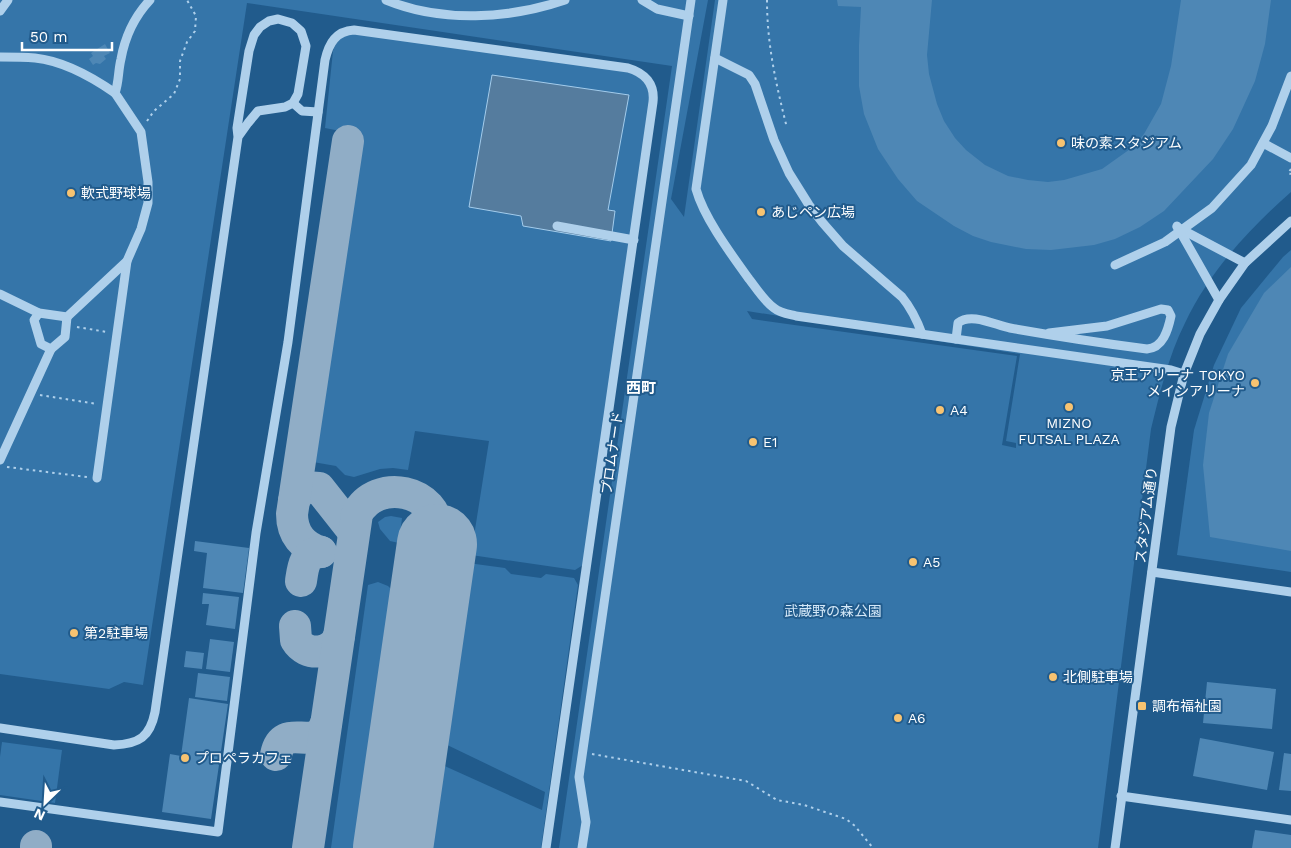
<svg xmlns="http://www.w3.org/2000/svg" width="1291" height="848" font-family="'Work Sans','Noto Sans JP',sans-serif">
<rect width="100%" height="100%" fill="#215b8c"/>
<!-- green -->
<g fill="#3575a9" fill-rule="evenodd">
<path d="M0,0H708L671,199L684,217L715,0H1291V192C1249,229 1209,272 1185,323C1168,357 1160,393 1151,429L1098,848H559L672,66L247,3L143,685L124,682L109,689L0,674ZM747,311L1020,354L1006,441L1016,443V448L1002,445L1017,356L752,319Z"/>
<path d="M354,32L641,72L655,94L583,565L575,570L471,555L489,441L415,431L408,470L393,468L380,469L354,477L345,475L336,466L313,462L360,135L325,128L333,51C337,39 342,36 354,32Z"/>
<path d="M1291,250V572L1177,555L1194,430L1214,365L1241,308L1283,257Z"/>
<path d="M391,516L402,518L399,543L390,541L380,529L378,522L385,517Z"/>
<path d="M468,563L505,568L511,574L541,578L546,574L574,578L578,585L541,848H426L438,763L542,810L545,792L441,742Z"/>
<path d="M378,582L388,586L393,591L358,848H331L368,585Z"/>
<path d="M2,742L62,750L55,803L0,795V757Z"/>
</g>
<!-- water -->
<path fill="#557c9e" stroke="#a3ccec" d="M492,75L629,95L608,210L615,211L611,241L523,226L521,216L469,207Z"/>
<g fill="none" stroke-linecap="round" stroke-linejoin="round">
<!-- taxiway -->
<g stroke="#90adc6" stroke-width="32">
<path d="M294,501L296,496L305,487L319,488L353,531"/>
<path d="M321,552C303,547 292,534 292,514L348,141"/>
<path d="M301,581C303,567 304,553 321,552"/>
<path d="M295,626L296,640C306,657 332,655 339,636"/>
<path d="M276,755C283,719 316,755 326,723"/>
<path d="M36,848V846"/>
<path d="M308,848L357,514C376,477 439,489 438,533"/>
</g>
<!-- runway -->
<path stroke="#90adc6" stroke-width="80" d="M393,848L437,544"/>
</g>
<!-- building -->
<g fill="#4e87b5">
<path d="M837,0H932L927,55L929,74L937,104L944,121L955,138L966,150L985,165L1008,176L1028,180L1048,182L1064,180L1102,169L1133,147L1144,134L1161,104L1171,66L1181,0H1271L1265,44L1255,81L1233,129L1213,159L1164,211L1140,227L1115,239L1094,245L1051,250L1026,249L991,242L973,236L954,226L917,201L898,179L878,149L864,114L859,86V45L861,7L838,6Z"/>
<path d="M105,44L110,53L104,56L106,59L100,64L96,63L93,65L89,59L93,56L91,53Z"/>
<path d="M1291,267V551L1210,537L1203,465L1209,413L1228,354L1264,293Z"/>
<path d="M195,541L249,548L243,593L203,588L207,553L194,551Z"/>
<path d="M203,593L239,597L235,629L206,625L209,604H202Z"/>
<path d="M210,639L234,642L230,672L206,669Z"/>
<path d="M186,651L204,653L202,669L184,667Z"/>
<path d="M198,673L230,677L227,701L195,697Z"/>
<path d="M1207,682L1276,689L1272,729L1203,723Z"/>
<path d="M189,698L228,704L211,819L162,812L170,754L181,756Z"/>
<path d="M1200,738L1274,752L1267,790L1193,776Z"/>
<path d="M1284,753L1291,754V791L1279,790Z"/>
<path d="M1255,830L1291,835V848H1252Z"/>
</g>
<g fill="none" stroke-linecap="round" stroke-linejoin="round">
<!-- path -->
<g stroke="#afd0eb" stroke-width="2" stroke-dasharray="2.5 4" stroke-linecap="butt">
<path d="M767,0C767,45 776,84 787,128"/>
<path d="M147,121L154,111L174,94L180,79V61L187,42L195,31L196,16L187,0"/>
<path d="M1291,169L1288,173L1291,174"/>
<path d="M77,327L107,332"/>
<path d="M40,395L97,404"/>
<path d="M7,467L87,477"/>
<path d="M592,754L746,781L777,800L804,805L846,819L855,826L873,848"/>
</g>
<!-- minor -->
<g stroke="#afd0eb" stroke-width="9">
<path d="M386,0C442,23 509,19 565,0"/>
<path d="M642,0L657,9L689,16"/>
<path d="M723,0L696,189C704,218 731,254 749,279C757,289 764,301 774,308C780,313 788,314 796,316L1171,370L1184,374"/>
<path d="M0,11L8,0"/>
<path d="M0,57C12,57 23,57 35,58C64,61 92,77 115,93"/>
<path d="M715,58L749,75L755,84L774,140L789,173L809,205L822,222L843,246L902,297C911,308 917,320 922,334"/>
<path d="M293,103L302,111L318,112"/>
<path d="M1263,143L1291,158"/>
<path d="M557,226L634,240"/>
<path d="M1177,226L1219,300"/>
<path d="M1177,227L1245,263"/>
<path d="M0,294L39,313L67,317L127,261L141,229L148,203V182L141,132L115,93C119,82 118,71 121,59C125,37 135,16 150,0"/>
<path d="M39,313L34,320L41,344L51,349L65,337L67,317"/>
<path d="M956,339L958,323C971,312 995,325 1010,328C1055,336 1101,343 1147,349C1163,348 1168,330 1171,316L1168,310L1161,309L1107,326L1049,333"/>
<path d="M0,460L51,349"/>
<path d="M97,478L127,261"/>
<path d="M1152,572L1291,592"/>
<path d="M0,728L114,745C139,744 150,737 155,712L238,137L237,128L249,51L254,35L260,27L269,21L278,19L292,23L301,31L306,46L298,94L293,103L285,107L258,111L248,123L238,137"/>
<path d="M1121,796L1291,820"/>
<path d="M0,802L218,832L256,533L288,342L325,60C329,43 336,31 354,30L628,68C645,73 655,84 653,102C619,351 580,599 546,848"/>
<path d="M582,848L586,822L579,777L691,0"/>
<path d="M1115,848L1171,427L1184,374L1200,334L1219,300L1245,263L1291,221"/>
</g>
<!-- minor-bridge -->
<path stroke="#afd0eb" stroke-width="9" d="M1115,265L1165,242L1212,208L1251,165L1272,126L1291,76"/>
</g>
<!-- markers -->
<g fill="#f7c371" stroke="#215b8c" stroke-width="2">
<circle cx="1061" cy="143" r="5"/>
<circle cx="71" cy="193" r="5"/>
<circle cx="761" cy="212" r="5"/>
<circle cx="1255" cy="383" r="5"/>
<circle cx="1069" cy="407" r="5"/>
<circle cx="940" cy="410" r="5"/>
<circle cx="753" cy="442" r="5"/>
<circle cx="913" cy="562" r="5"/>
<circle cx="74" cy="633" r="5"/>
<circle cx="1053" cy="677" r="5"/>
<rect x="1137" y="701" width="10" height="10" rx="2.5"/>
<circle cx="898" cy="718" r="5"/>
<circle cx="185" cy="758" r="5"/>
</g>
<g text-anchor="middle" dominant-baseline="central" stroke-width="4" stroke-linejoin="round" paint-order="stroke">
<!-- poi labels -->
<g font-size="14" fill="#fff" stroke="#215b8c" text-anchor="start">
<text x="1071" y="143">味の素スタジアム</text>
<text x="81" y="193">軟式野球場</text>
<text x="771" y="212">あじペン広場</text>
<text x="1245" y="375" text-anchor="end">京王アリーナ TOKYO<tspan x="1245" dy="16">メインアリーナ</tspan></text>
<text x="950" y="410">A4</text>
<text x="1069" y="423" text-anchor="middle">MIZNO<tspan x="1069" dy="16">FUTSAL PLAZA</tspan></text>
<text x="763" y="442">E1</text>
<text x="923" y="562">A5</text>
<text x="84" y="633">第2駐車場</text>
<text x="1063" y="677">北側駐車場</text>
<text x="1152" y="706">調布福祉園</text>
<text x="908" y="718">A6</text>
<text x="195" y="758">プロペラカフェ</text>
</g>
<!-- street labels -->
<g font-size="14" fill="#fff" stroke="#215b8c">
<text transform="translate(612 453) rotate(-82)">プロムナード</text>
<text transform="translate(1146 515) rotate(-83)">スタジアム通り</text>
</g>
<!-- park labels -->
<g font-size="14" fill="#d4e8f8" stroke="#215b8c">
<text x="833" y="611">武蔵野の森公園</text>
</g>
<!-- neighbourhood labels -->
<g font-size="15" font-weight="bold" fill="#fff" stroke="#215b8c">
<text x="641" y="388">西町</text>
</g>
</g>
<!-- north arrow -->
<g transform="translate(45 803) rotate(205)" stroke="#215b8c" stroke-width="4" paint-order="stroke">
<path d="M0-4L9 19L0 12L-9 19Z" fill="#ffffff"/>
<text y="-8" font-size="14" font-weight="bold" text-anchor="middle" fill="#ffffff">N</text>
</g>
<!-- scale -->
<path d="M22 42v8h90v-8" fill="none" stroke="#ffffff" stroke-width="2.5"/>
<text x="30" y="42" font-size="15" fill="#ffffff" stroke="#215b8c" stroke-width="4" paint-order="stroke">50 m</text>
</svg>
